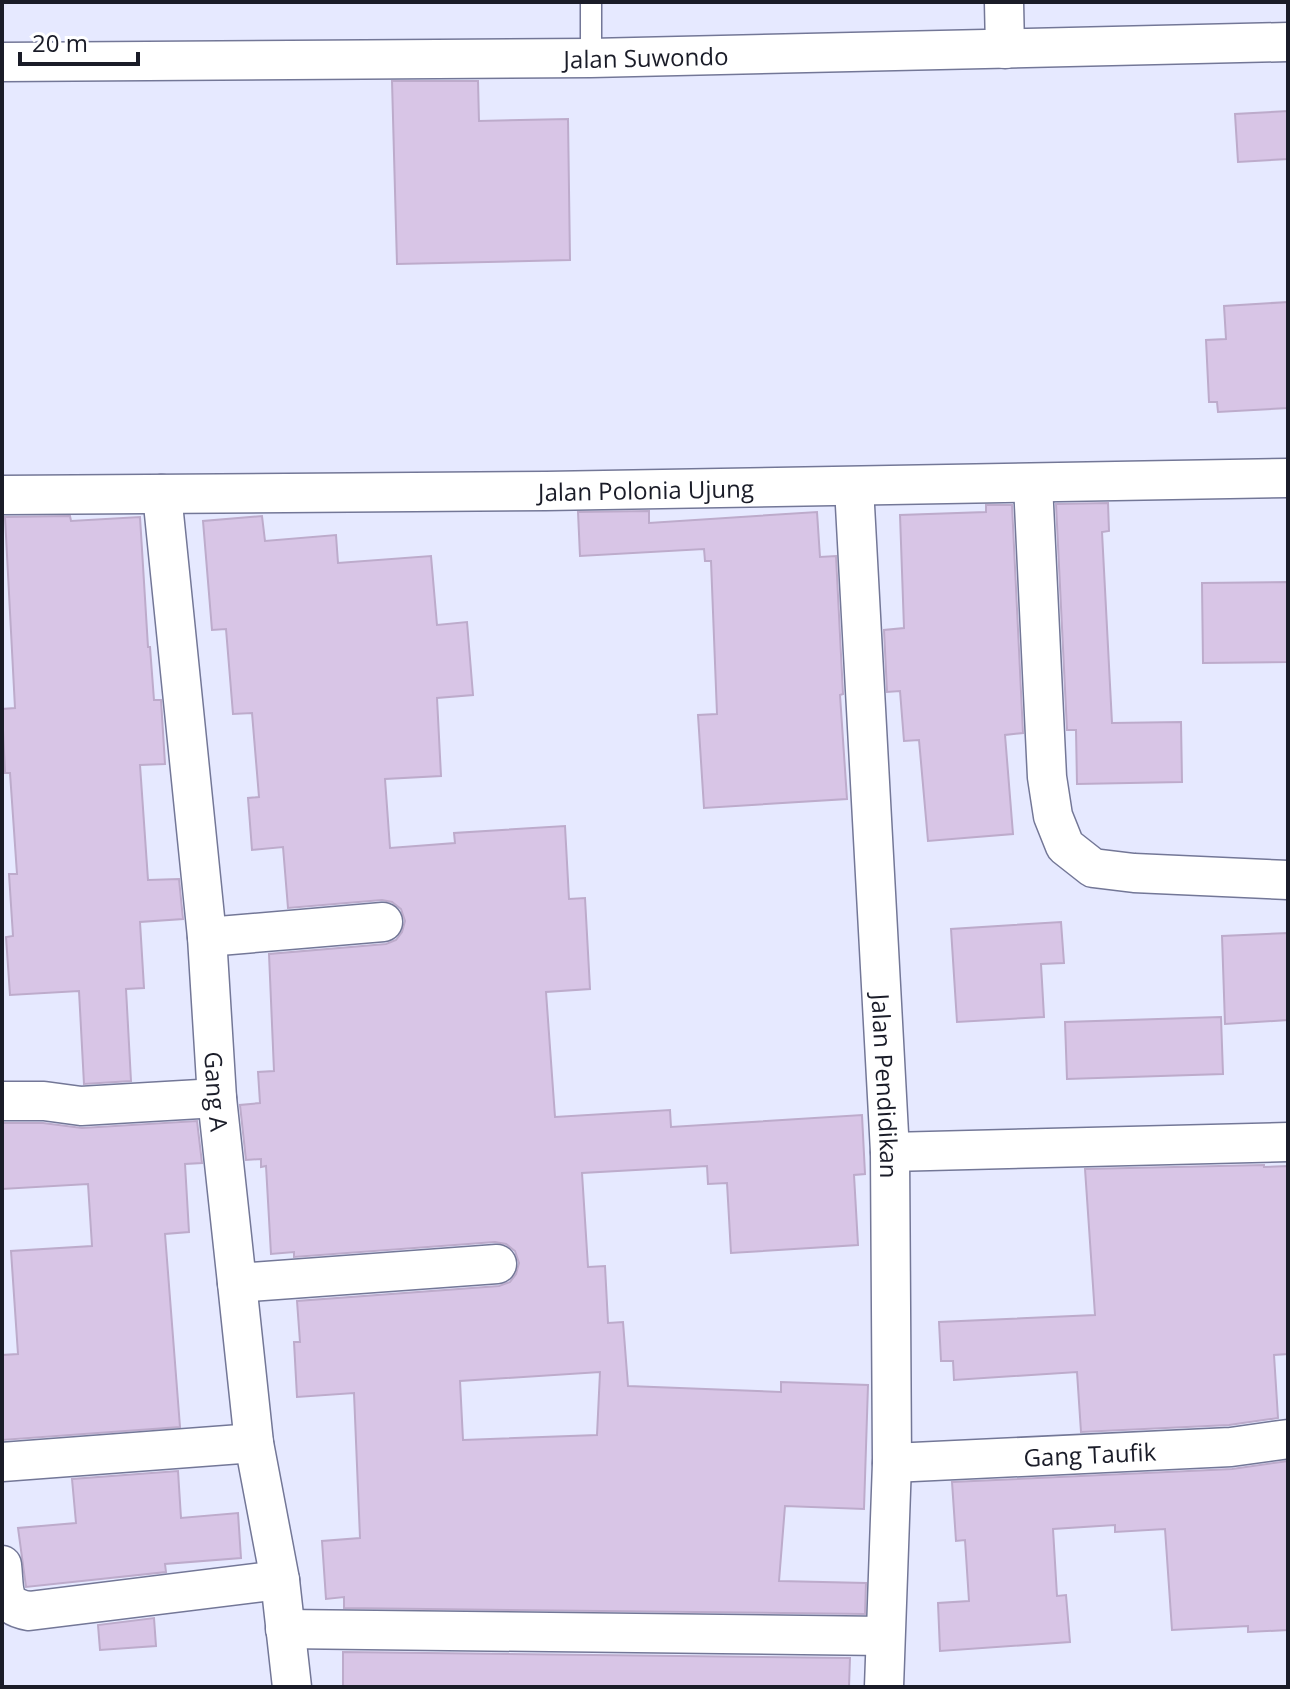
<svg xmlns="http://www.w3.org/2000/svg" width="1290" height="1689" font-family="'Open Sans',sans-serif">
<rect width="100%" height="100%" fill="#e6e9ff"/>
<!-- building -->
<g fill="#d8c5e6" stroke="#bdabcb" stroke-width="2" fill-rule="evenodd">
<path d="M392,81H478L479,121L568,119L570,260L397,264Z"/>
<path d="M1288,111V159L1238,162L1235,114Z"/>
<path d="M1288,302V408L1218,412L1217,402H1209L1206,340L1226,339L1224,306Z"/>
<path d="M1108,503L1109,531L1102,532L1112,723L1181,722L1182,782L1077,784L1076,730H1067L1056,504Z"/>
<path d="M986,505H1012L1023,733L1005,735L1013,834L928,841L919,740L904,741L900,691L887,692L884,630L904,628L900,515L986,512Z"/>
<path d="M649,511V523L817,512L820,557L836,556L843,694L840,695L847,799L704,808L698,715L717,714L711,561H705L704,549L580,556L578,512Z"/>
<path d="M70,516L71,521L140,517L148,647H150L154,700H161L165,764L140,765L148,880L179,879L183,919L140,922L144,988L126,989L131,1081L84,1084L79,991L10,995L6,937L13,936L9,874H17L10,773H5L2,709L15,708L5,517Z"/>
<path d="M262,516L265,541L336,535L338,563L431,556L437,625L467,622L473,695L437,698L441,776L385,779L390,848L455,843L454,833L565,826L569,899L585,898L590,989L546,992L555,1117L670,1110L671,1127L862,1115L865,1174L854,1175L858,1245L731,1253L727,1183L708,1184L707,1166L582,1173L588,1267L605,1266L608,1323L623,1322L628,1386L781,1392V1382L868,1385L864,1509L785,1506L779,1581L866,1583L865,1614L344,1608V1597L326,1599L322,1541L360,1538L354,1393L297,1397L294,1342H300L297,1301L499,1286L510,1282L516,1274L519,1263L515,1251L506,1244L495,1242L294,1257V1252L271,1254L266,1166L261,1167V1159L246,1160L240,1105L260,1103L258,1072L274,1071L269,954L386,944L396,940L402,932L405,921L401,909L392,902L382,900L288,908L283,847L252,850L248,798L259,797L252,713L233,714L226,629L212,630L203,521ZM600,1372L597,1435L463,1440L460,1381Z"/>
<path d="M1288,582V662L1203,663L1202,583Z"/>
<path d="M1061,922L1064,963L1041,964L1044,1017L957,1022L951,929Z"/>
<path d="M1288,933V1020L1225,1024L1222,936Z"/>
<path d="M1221,1017L1223,1074L1067,1079L1065,1022Z"/>
<path d="M197,1121L202,1163L185,1164L189,1232L165,1234L180,1427L2,1440V1355L18,1354L11,1251L92,1246L88,1184L2,1189V1123H43L82,1128Z"/>
<path d="M1264,1165V1167L1288,1166V1354L1274,1355L1278,1418L1229,1425L1081,1432L1077,1372L954,1380L953,1361H941L939,1322L1095,1315L1085,1169Z"/>
<path d="M1288,1461V1630L1248,1632V1626L1172,1630L1165,1529L1115,1532V1525L1053,1529L1057,1596L1066,1595L1070,1642L940,1651L938,1603L969,1601L965,1540L956,1541L952,1482L1232,1469Z"/>
<path d="M178,1471L181,1518L238,1513L241,1558L165,1564L166,1572L26,1587L18,1528L76,1523L72,1479Z"/>
<path d="M154,1618L156,1646L100,1650L98,1625Z"/>
<path d="M343,1652L850,1658L849,1687H343Z"/>
</g>
<g fill="none" stroke-linecap="round" stroke-linejoin="round">
<!-- lane casing -->
<g stroke="#737797" stroke-width="23">
<path id="lane" d="M591,2V58"/>
</g>
<!-- street casing -->
<g stroke="#737797" stroke-width="41">
<g id="street">
<path d="M1004,2L1005,49"/>
<path id="s1" d="M2,62L591,58L1288,42"/>
<path d="M1033,484L1047,777L1053,816L1065,846L1093,868L1134,873L1288,880"/>
<path id="s2" d="M854,487L890,1152L892,1463L884,1687"/>
<path id="s3" d="M162,494L207,937L217,1098L237,1283L254,1443L280,1580L292,1687"/>
<path id="s4" d="M2,495L546,491L1288,478"/>
<path d="M207,937L383,922"/>
<path d="M2,1101H44L81,1106L217,1098"/>
<path d="M890,1152L1288,1142"/>
<path d="M237,1283L497,1264"/>
<path d="M2,1462L254,1443"/>
<path id="s5" d="M892,1463L1231,1447L1288,1439"/>
<path d="M2,1565C5,1591 0,1606 29,1611L280,1580"/>
<path d="M285,1629L885,1636"/>
</g>
</g>
<!-- lane -->
<use href="#lane" stroke="#fff" stroke-width="20"/>
<!-- street -->
<use href="#street" stroke="#fff" stroke-width="38"/>
</g>
<g text-anchor="middle" dominant-baseline="central" stroke-width="6" stroke-linejoin="round" paint-order="stroke">
<!-- street labels -->
<g font-size="24" fill="#1a1c28" stroke="#fff">
<text stroke="none"><textPath href="#s1" startOffset="644">Jalan Suwondo</textPath></text>
<text stroke="none"><textPath href="#s4" startOffset="644">Jalan Polonia Ujung</textPath></text>
<text stroke="none"><textPath href="#s2" startOffset="600">Jalan Pendidikan</textPath></text>
<text stroke="none"><textPath href="#s3" startOffset="600">Gang A</textPath></text>
<text stroke="none"><textPath href="#s5" startOffset="198">Gang Taufik</textPath></text>
</g>
</g>
<!-- border -->
<rect width="1290" height="1689" fill="none" stroke="#1a1c28" stroke-width="8"/>
<!-- scale -->
<path d="M20 52v12h118v-12" fill="none" stroke="#1a1c28" stroke-width="4"/>
<text x="32" y="52" font-size="24" fill="#1a1c28" stroke="#ffffff" stroke-width="6" paint-order="stroke">20 m</text>
</svg>
